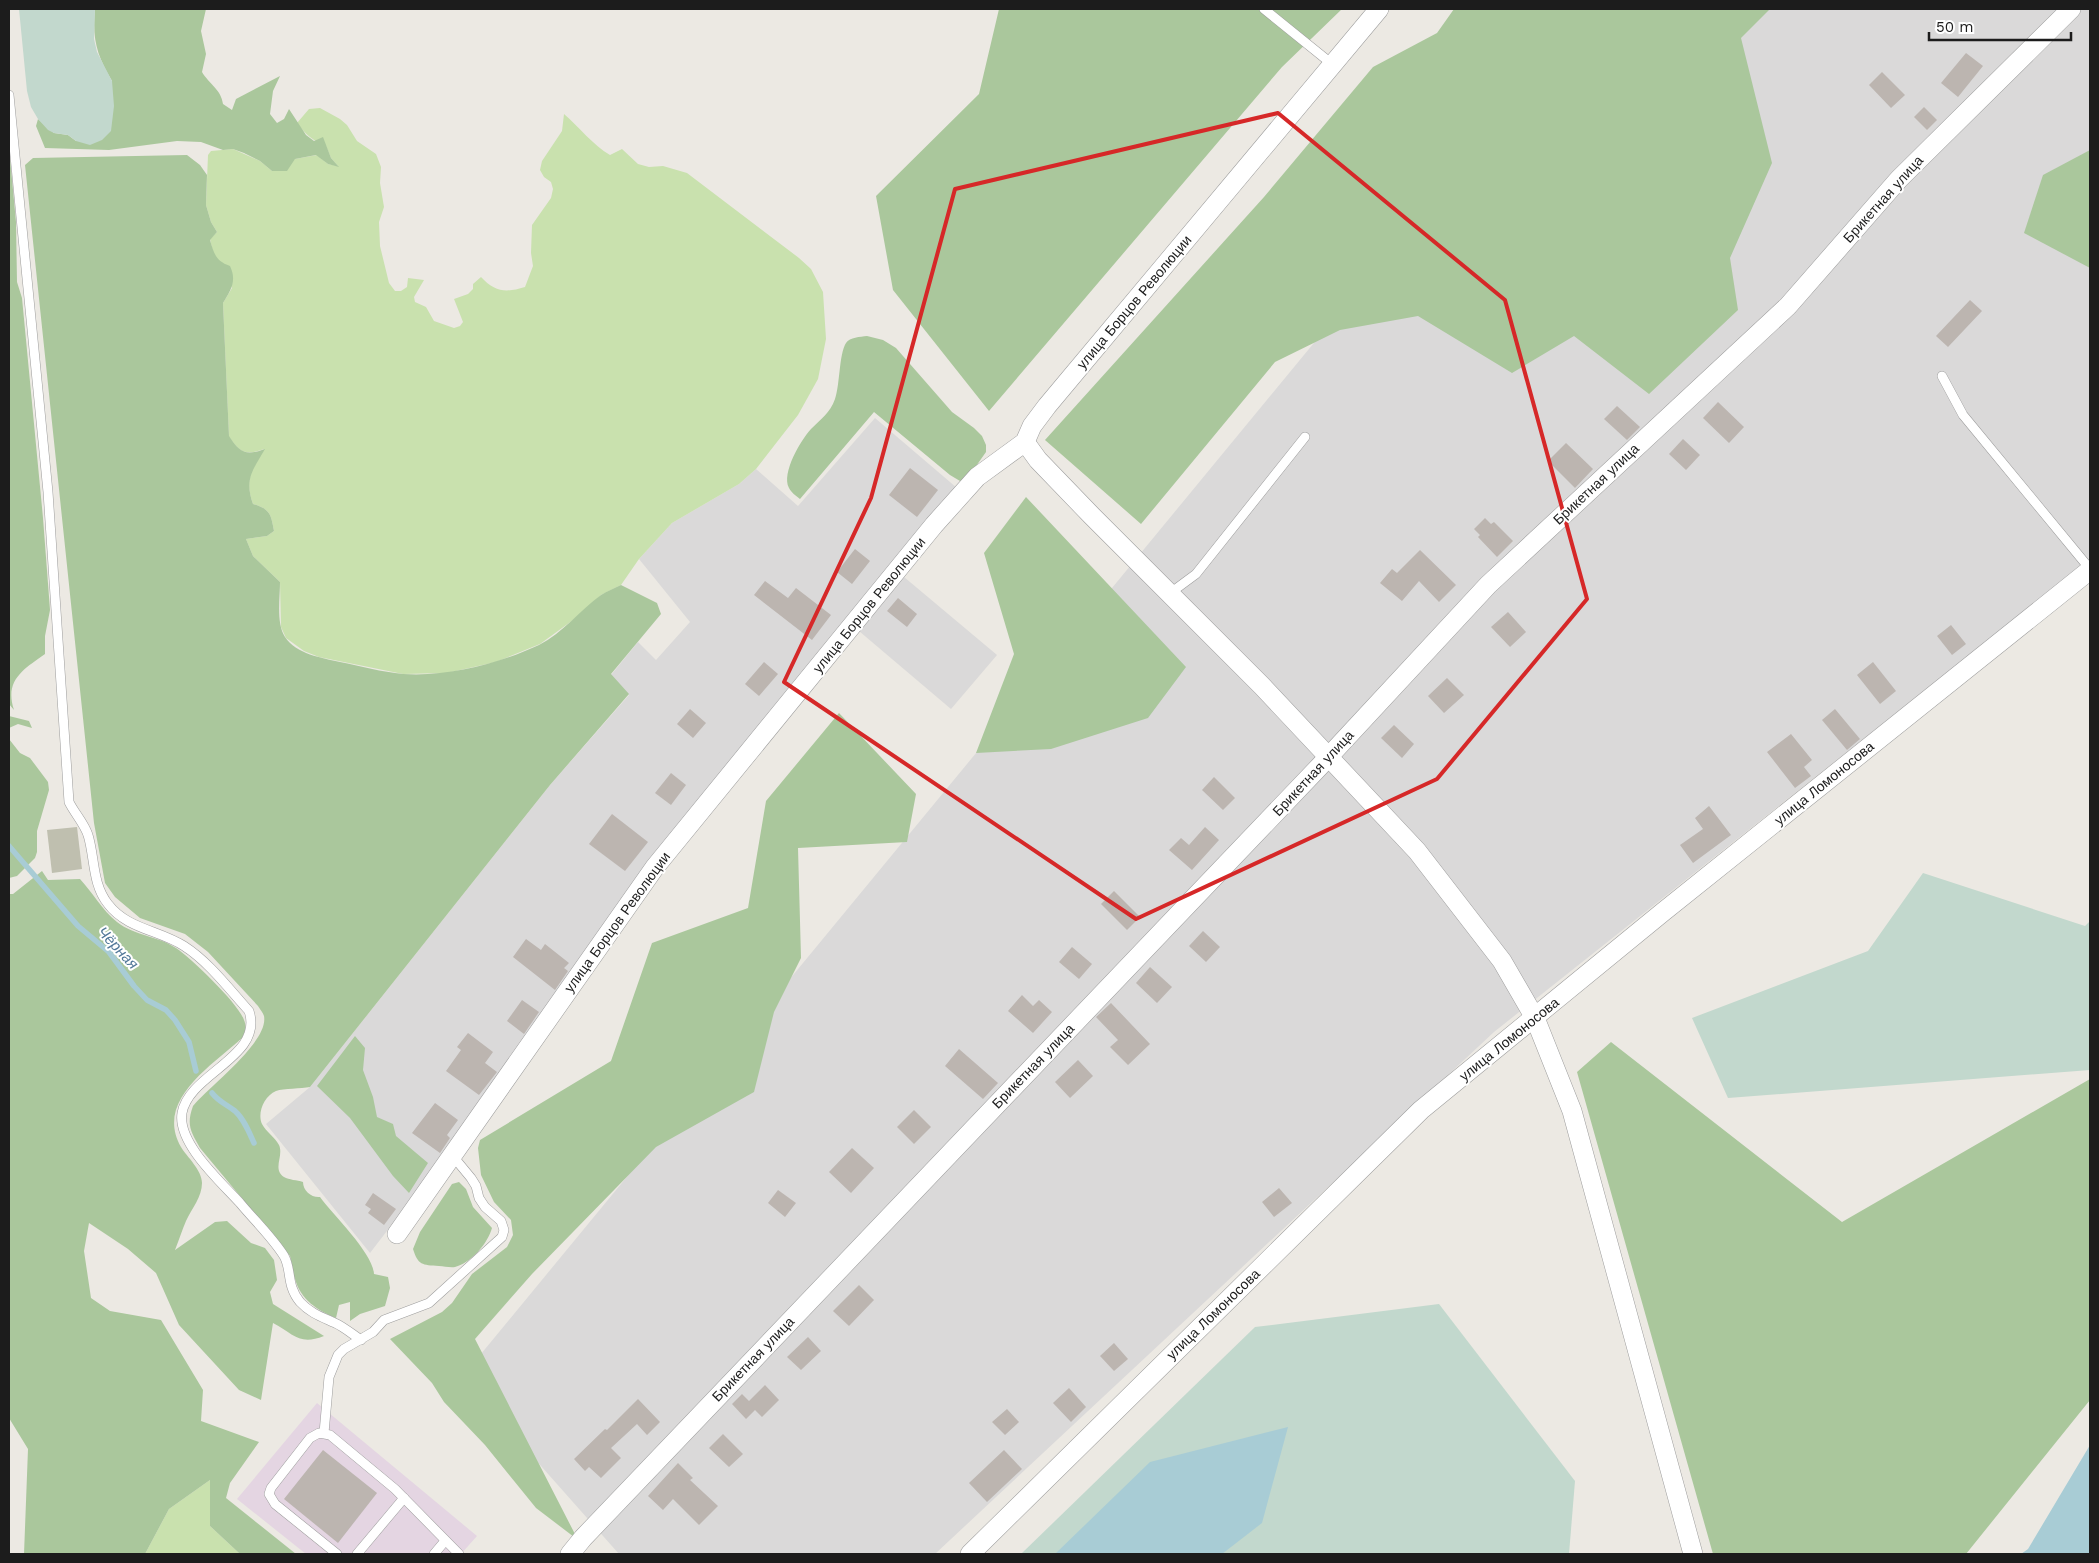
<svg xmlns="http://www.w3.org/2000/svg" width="2099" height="1563" font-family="'Work Sans',sans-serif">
<rect width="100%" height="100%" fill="#ece9e3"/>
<!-- residential -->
<g fill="#dad9d9">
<path d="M1589,9H2090V559L1494,1032L935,1554H619L462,1377Z"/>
<path d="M875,418L957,488L713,781L413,1197L370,1253L266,1124L310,1087L550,785L629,695L611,675L638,642L656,660L690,622L639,559L672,523L739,484L756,469L798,506Z"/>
<path d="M904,577L997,655L951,709L859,631Z"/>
</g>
<!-- industrial -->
<path fill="#e4d5e2" d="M317,1403L477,1536L461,1554H306L237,1499Z"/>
<!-- construction -->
<path fill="#bfbfaf" d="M77,827L82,869L52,873L47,830Z"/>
<!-- grass -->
<g fill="#c9e1ae">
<path d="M320,108L340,119L347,125L357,141L376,154L381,167L380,183L384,207L379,222L380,246L389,283L395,291H401L407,287L408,278L424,280L414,297L415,302L426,307L434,321L454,328L460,326L463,322L454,299L468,294L473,289V284L481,277C495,292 506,293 525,287L533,266L531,253L532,225L551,198L553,189L551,182L544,177L540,170L542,161L562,131L564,114C579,127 593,145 610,155L622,149L638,164L649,167L663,166L687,173L799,258L811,269L823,292L826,339L818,379L798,415L756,469L739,484L672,523L639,559L621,585L601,595L580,615L540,644L496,662L447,673L403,674L319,657L304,651L286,638L281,627L280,582L253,556L246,539L267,536L274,531C271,514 270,509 253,504C244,479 252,470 264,449C245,456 240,452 229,437L223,303L232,288L213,253L210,239L217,232L211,222L206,205L208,155L211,151L233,149L260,161L272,171L295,159L317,155L328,164L338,166L331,158L326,146C312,140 306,135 297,123L309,109Z"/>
<path d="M210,1480V1526L240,1554H145L169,1509Z"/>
</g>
<!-- forest -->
<g fill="#aac79c">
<path d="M95,9H206L201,31L206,54L202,72C209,84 221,89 223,104L232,110L236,99L280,76L273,91L270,114L277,123L284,119L289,109L306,135L314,141L323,137L331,158L339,167L328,164L316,155L295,159L287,171H272L260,161L244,153L233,149L223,150L201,142L177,141L109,150L45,148L36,126L38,119L54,133L68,135L76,141L112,81C97,56 92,39 95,9Z"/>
<path d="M999,9H1342L1282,67L989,411L893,290L876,196L979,94Z"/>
<path d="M1454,9H1770L1741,38L1772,163L1730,258L1738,310L1649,394L1574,336L1512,373L1418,316L1340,330L1275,362L1141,524L1045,440L1264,197L1373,67L1437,33Z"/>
<path d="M9,147L16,222L17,282L22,298L43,518L50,610L45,636V654C24,669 4,680 14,710L9,704Z"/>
<path d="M2090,150V268L2024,233L2043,175Z"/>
<path d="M187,155L200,165L207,175L206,205L211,222L217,232L210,240C214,254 216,261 230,266C237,281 231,290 223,303L229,436C240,453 246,456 265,449C253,470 244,479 253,504C270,509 271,514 274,531L267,536L246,539L253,556L280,582C280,598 276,623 285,637C296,654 322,658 340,662C360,666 382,672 403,674C448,677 498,664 539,645C563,633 580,610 601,595C607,591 615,588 621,585L657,603L661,614L611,674L629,694L550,785L310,1087C301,1089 284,1088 276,1091C264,1096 257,1113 262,1124C266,1132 275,1137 279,1145C284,1156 272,1169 284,1177C289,1180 297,1180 303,1182C303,1191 312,1198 320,1197C334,1216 373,1253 374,1274L388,1277L390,1288L385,1306L360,1314L350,1321V1302L339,1305L336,1318C317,1310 301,1300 295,1279C292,1272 292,1263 290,1256L200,1148C191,1132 186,1125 193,1106C209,1086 269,1042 264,1016C263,1013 260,1009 258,1006L208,952L185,934L140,918L115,897L105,883L94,823L25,165L33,158Z"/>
<path d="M867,336L883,340L896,348L952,412L974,428L982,436L986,445V452L969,476L960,481L950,475L874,412L800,499C796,496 791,492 789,488C781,473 801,440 811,429C821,419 830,413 835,399C840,385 839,354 846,343C850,337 860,337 867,336Z"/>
<path d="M1026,497L1186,667L1148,718L1051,749L976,753L1014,654L984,553Z"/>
<path d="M839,713L916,794L907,842L798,848L801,958L774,1012L754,1092L656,1147L532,1274L475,1339L578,1540L536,1508L485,1445L444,1402L432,1383L390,1339L442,1312L452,1303L472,1274L507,1247L513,1235L511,1220L494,1202L481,1175L478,1148L480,1140L611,1061L652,943L748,908L766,801Z"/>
<path d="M9,716L29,721L32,728L18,724L9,728Z"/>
<path d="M9,739L20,753L30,758L48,782L49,790L37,831V852L35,858L17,876L9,878Z"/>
<path d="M42,871L48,880L80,879C93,893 102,910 117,922C135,936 158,936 176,948C192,959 238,1003 244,1020C247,1027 245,1032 242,1038C213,1065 154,1100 181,1147C187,1157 202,1170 202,1183C202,1197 192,1208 186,1221C182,1230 179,1240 175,1250L215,1222L227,1221L251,1243L265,1248L274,1260L277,1280L270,1292L273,1304L324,1336C299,1346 294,1334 273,1323L261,1400L239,1390L179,1325L156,1273L128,1249L89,1223L84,1251L91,1298L110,1311L161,1320L203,1390L201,1421L259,1442L230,1483L226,1498L296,1554H240L210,1526V1480L169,1509L145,1554H24L28,1449L9,1418V894H13Z"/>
<path d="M355,1036L365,1048L363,1070L373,1097L377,1117L393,1124L396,1136L428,1163L409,1193L393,1176L350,1118L317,1086Z"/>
<path d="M1611,1042L1842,1222L2090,1079V1400L1966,1554H1713L1577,1072Z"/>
<path d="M459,1182L466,1189L473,1207L492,1228C488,1243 471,1263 455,1267C450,1268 444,1266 439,1266C422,1265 418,1265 413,1249L420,1232L452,1184Z"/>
</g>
<!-- wetland -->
<g fill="#c2d8cd">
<path d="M19,9H95L94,39L97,52L112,81L114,106L111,131L102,140L90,145L76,141L68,135L54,133L48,130L38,119L31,107L27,91Z"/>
<path d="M1923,873L2085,926L2090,921V1070L1728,1098L1692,1018L1868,951Z"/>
<path d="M1439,1304L1575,1481L1569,1554H1021L1255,1327Z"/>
</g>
<!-- water -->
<g fill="#a8ccd5">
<path d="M1288,1427L1262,1523L1222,1554H1055L1150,1462Z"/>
<path d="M2090,1445V1554H2021L2028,1549Z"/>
</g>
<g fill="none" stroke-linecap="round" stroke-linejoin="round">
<!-- stream -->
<g stroke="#a8ccd5" stroke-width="5.5">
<path d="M9,846L78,926L109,952L134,986L147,1000L166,1010L175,1020L189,1042L196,1071"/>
<path d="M212,1093C219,1102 226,1104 235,1111C244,1119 249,1132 254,1143"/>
</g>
</g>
<!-- building -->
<g fill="#bcb5b0">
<path d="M1966,53L1983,66L1958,97L1941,83Z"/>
<path d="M1882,72L1905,95L1891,108L1869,85Z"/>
<path d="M1924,107L1937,120L1927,130L1914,117Z"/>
<path d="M1970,300L1982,311L1948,347L1936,336Z"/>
<path d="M1718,402L1744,427L1729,443L1703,418Z"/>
<path d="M1617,406L1640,427L1627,440L1604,419Z"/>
<path d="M1683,439L1700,455L1686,470L1669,454Z"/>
<path d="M1566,443L1593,469L1575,488L1548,461Z"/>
<path d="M910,468L938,490L917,517L889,495Z"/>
<path d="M1485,518L1491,524L1494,522L1513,541L1497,557L1478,537L1480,535L1474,529Z"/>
<path d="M855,549L870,561L852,584L837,572Z"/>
<path d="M1420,550L1456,585L1439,602L1419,581L1402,601L1380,583L1392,569L1397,573Z"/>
<path d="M765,581L788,598L796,588L831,615L812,640L754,595Z"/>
<path d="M898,598L917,614L907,627L887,611Z"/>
<path d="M1508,612L1526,632L1510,647L1491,627Z"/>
<path d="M1951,625L1966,644L1952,655L1937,636Z"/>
<path d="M764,662L778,674L759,696L745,684Z"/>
<path d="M1873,662L1896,691L1880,704L1857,675Z"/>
<path d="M1447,678L1464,695L1444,713L1428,696Z"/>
<path d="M690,709L706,723L693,738L677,724Z"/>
<path d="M1835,709L1860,739L1847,750L1822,720Z"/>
<path d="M1394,725L1414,744L1402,758L1381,738Z"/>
<path d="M1791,734L1812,760L1804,767L1811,776L1795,788L1767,752Z"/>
<path d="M671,773L686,785L671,805L655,793Z"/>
<path d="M1214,777L1235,798L1223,810L1202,790Z"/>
<path d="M1709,806L1731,835L1693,863L1680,845L1703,829L1695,818Z"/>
<path d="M612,814L648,842L625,871L589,844Z"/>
<path d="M1205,827L1219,840L1192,870L1169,850L1181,838L1189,845Z"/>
<path d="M1114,891L1140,917L1127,930L1101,904Z"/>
<path d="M1203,931L1220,947L1206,962L1189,946Z"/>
<path d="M526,939L541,950L545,944L569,963L564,968L568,971L555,990L513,957Z"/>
<path d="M1072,947L1092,964L1079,979L1059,962Z"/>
<path d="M1150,967L1172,987L1157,1003L1136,983Z"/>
<path d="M1022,995L1033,1006L1039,1000L1052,1012L1033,1033L1008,1011Z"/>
<path d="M522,1000L539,1012L524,1034L507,1021Z"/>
<path d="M1111,1003L1150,1044L1128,1065L1110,1047L1118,1040L1096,1017Z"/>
<path d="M468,1033L493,1052L485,1063L497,1072L479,1095L446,1071L461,1050L457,1047Z"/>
<path d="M959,1049L998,1083L983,1099L945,1066Z"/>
<path d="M1078,1060L1093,1076L1070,1098L1055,1082Z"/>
<path d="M435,1103L458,1120L447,1135L450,1138L440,1153L412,1133Z"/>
<path d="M914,1110L931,1127L914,1144L897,1127Z"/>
<path d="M852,1148L874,1168L851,1193L829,1172Z"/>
<path d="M1279,1188L1292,1203L1274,1217L1262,1202Z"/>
<path d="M778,1190L796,1203L785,1217L768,1203Z"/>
<path d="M373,1193L396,1209L384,1225L368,1213L371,1209L365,1205Z"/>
<path d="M859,1285L874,1300L849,1326L833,1311Z"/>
<path d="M808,1337L821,1351L801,1370L787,1357Z"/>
<path d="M1114,1343L1128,1359L1114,1371L1100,1356Z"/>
<path d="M765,1385L779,1400L762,1417L755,1410L746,1419L732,1404L742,1394L749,1401Z"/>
<path d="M1069,1388L1086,1407L1071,1422L1053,1403Z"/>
<path d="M638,1399L660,1422L647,1435L637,1424L611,1448L621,1458L601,1478L589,1467L585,1471L574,1459L605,1429L607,1430Z"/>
<path d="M1007,1409L1019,1422L1005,1435L992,1422Z"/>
<path d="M723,1434L743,1454L729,1467L709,1448Z"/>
<path d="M323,1450L377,1493L338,1543L284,1499Z"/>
<path d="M1004,1450L1022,1469L987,1502L969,1483Z"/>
<path d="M678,1463L693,1478L690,1480L718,1506L699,1525L673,1499L663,1510L648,1496Z"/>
</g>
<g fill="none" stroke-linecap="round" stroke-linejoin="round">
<!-- service casing -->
<g stroke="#9d9d9d" stroke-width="10">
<g id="service">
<path d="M1264,9L1332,64"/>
<path d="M9,95L48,492L69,802C75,814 84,823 88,835C95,858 92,884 108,904C127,929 159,930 184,946C209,962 229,989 249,1011C264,1057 189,1073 182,1113C177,1143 221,1182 240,1203C254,1220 272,1237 284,1256C292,1270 286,1285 300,1302C310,1313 322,1317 335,1323C344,1327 352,1334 361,1340"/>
<path d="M1942,376L1963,415L2090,569"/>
<path d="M1169,594L1196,574L1305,437"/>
<path d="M324,1433L329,1377L338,1355L344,1349L373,1332L384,1320L429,1303L502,1237L504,1230L501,1221L485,1207L479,1198L476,1186L471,1178L452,1155"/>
<path d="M337,1554L275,1504L269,1494L271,1488L310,1438L319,1433L330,1435L395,1489L459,1554"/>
<path d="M357,1554L404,1498"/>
<path d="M434,1554L445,1541"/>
</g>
</g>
<!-- minor casing -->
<g stroke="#9d9d9d" stroke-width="20">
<g id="minor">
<path d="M1025,442L1038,460L1092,516L1262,686L1417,851L1502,961L1535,1018L1572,1111L1693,1554"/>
<path d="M397,1234L655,867L934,525L977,477L1025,442L1032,426L1047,406L1379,9"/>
<path d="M570,1554L583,1538L1320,766L1488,585L1788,306L1899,179L2071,9"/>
<path d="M970,1554L1421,1110L1663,912L2090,570"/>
</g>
</g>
<!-- service -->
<use href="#service" stroke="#fff" stroke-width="9"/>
<!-- minor -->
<use href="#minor" stroke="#fff" stroke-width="19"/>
</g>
<!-- marked area -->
<path fill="none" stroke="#d62828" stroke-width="4" stroke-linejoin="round" d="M1278,113L1505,300L1587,599L1437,779L1136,919L784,682L871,498L955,189Z"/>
<g text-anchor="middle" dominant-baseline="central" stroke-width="4" stroke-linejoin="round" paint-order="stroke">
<!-- street labels -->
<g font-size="14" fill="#1c1c1c" stroke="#fff">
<text transform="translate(1883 199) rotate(-48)">Брикетная улица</text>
<text transform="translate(1134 302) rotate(-50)">улица Борцов Революции</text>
<text transform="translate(1596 484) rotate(-43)">Брикетная улица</text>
<text transform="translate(869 605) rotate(-51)">улица Борцов Революции</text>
<text transform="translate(1313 773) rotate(-47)">Брикетная улица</text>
<text transform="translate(1824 783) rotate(-39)">улица Ломоносова</text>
<text transform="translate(617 922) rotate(-54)">улица Борцов Революции</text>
<text transform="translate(1509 1039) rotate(-39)">улица Ломоносова</text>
<text transform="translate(1033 1066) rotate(-46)">Брикетная улица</text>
<text transform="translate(1213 1314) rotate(-44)">улица Ломоносова</text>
<text transform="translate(753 1359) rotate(-46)">Брикетная улица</text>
</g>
<!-- water labels -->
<g font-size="15" font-style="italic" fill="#517798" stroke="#fff">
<text transform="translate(118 948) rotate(47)">Чёрная</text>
</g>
</g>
<!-- border -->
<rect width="2099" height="1563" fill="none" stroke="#1c1c1c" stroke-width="20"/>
<!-- scale -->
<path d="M1929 32v8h142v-8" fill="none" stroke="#1c1c1c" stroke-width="2.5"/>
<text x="1936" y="32" font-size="15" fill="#1c1c1c" stroke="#ffffff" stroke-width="4" paint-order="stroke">50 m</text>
</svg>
